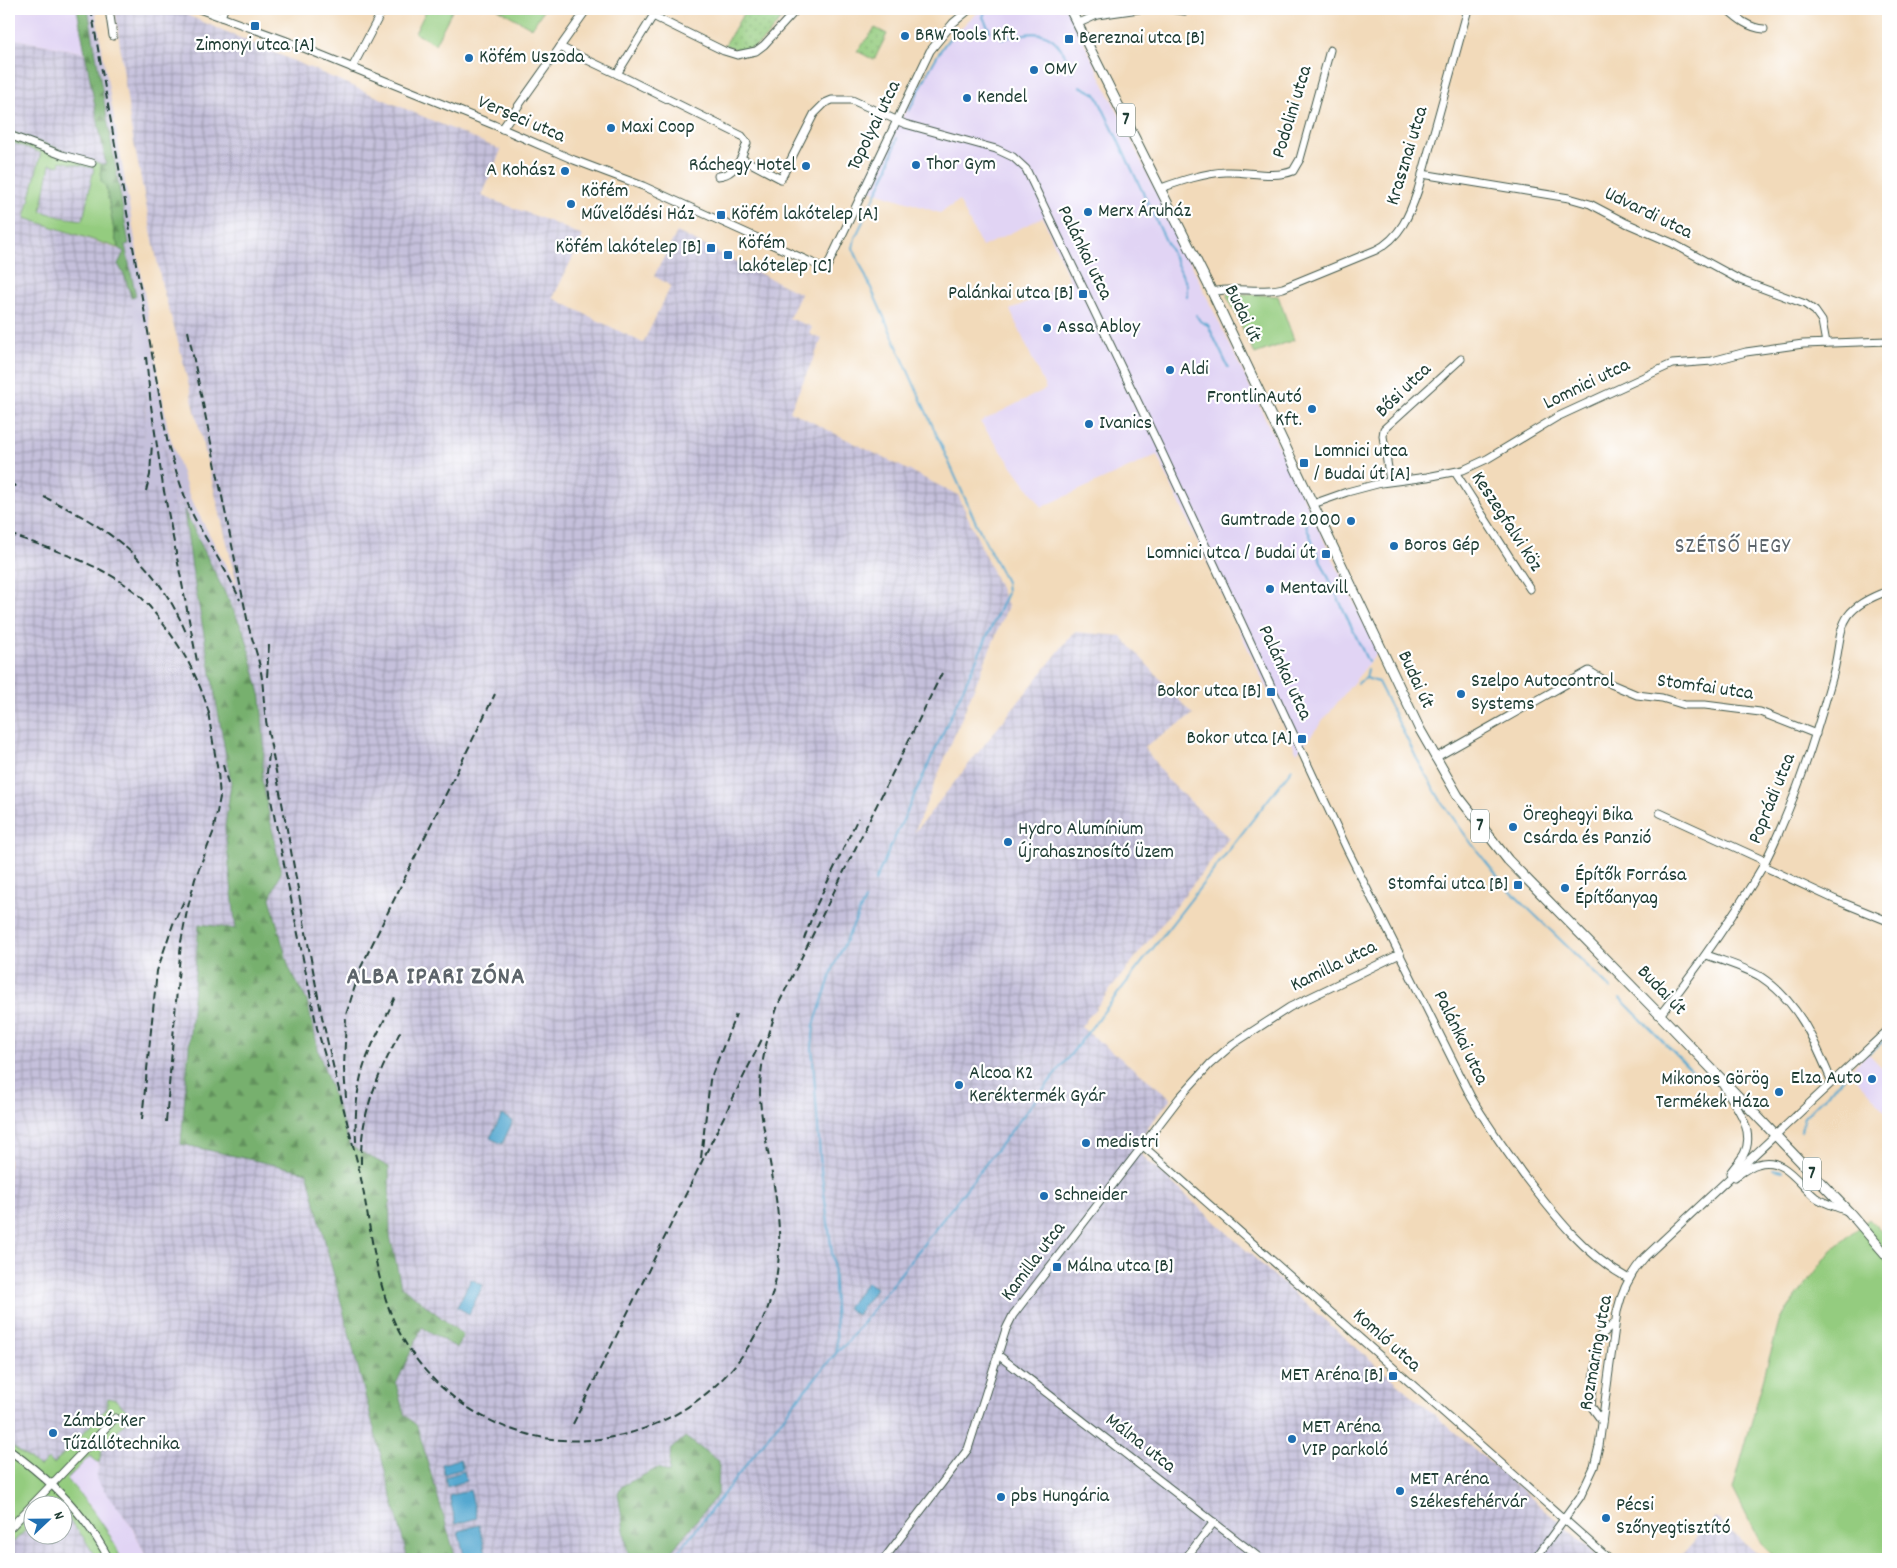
<svg xmlns="http://www.w3.org/2000/svg" width="1897" height="1568" font-family="Dekko,sans-serif">
<defs>
<pattern id="industrial-grid" width="8" height="8" patternUnits="userSpaceOnUse" patternTransform="scale(1.25)"><rect width="8" height="8" fill="#c5c0db"/><path d="M0 4h8M4 0v8" fill="none" stroke="#9f9db2"/></pattern>
<pattern id="forest-firs" width="22" height="20" patternUnits="userSpaceOnUse" patternTransform="scale(1.25)"><rect width="22" height="20" fill="#77b06e"/><path d="M5 1l3.5 6h-7zM16 11l3.5 6h-7z" fill="#61905b"/></pattern>
<pattern id="park-dots" width="8" height="8" patternUnits="userSpaceOnUse" patternTransform="scale(1.25)"><rect width="8" height="8" fill="#94cc7f"/><path d="M2 2h.1M6 6h.1" fill="none" stroke="#78a769" stroke-width="1.8" stroke-linecap="round"/></pattern>
</defs>
<rect width="100%" height="100%" fill="#fff"/>
<filter id="ink" filterUnits="userSpaceOnUse"><feTurbulence type="fractalNoise" baseFrequency=".02" numOctaves="2"/><feDisplacementMap in="SourceGraphic" scale="10" xChannelSelector="R" yChannelSelector="G"/><feConvolveMatrix kernelMatrix="1 2 1 2 8 2 1 2 1" color-interpolation-filters="sRGB"/></filter>
<filter id="wash" filterUnits="userSpaceOnUse"><feTurbulence type="fractalNoise" baseFrequency=".0096" numOctaves="4" result="noise"/><feDisplacementMap in="SourceGraphic" scale="20" xChannelSelector="R" yChannelSelector="G"/><feGaussianBlur stdDeviation="1.12" result="paint"/><feColorMatrix in="noise" values="0 0 0 0 0 0 0 0 0 0 0 0 0 0 0 0 0 1.4 0 .05"/><feComposite in="paint" operator="in"/></filter>
<g filter="url(#wash)">
<rect width="100%" height="100%" fill="#f2daba"/>
<!-- built -->
<g fill="#e1d4f4">
<path d="M9,9H77L85,53L9,38Z"/>
<path d="M983,9H1068L1378,652L1297,753L1157,455L1042,507L980,422L1046,389L1010,310L1070,281L1043,217L982,247L959,201L940,213L861,187L944,45L970,19Z"/>
<path d="M1868,1053L1888,1074V1114L1849,1071Z"/>
<path d="M90,1456L99,1463L97,1479L133,1528L147,1559H121L109,1534L90,1506L66,1479Z"/>
</g>
<!-- industrial -->
<g fill="url(#industrial-grid)">
<path d="M115,9H173L501,150L482,196L549,221L583,236L553,298L643,343L671,286L654,276L677,232L801,294L789,318L812,327L809,334L822,339L790,411L958,495L1008,606L914,833L1074,632L1121,636L1193,715L1144,747L1167,779L1229,838L1081,1027L1171,1098L1133,1147L1292,1292L1602,1559H665L718,1494L671,1449L669,1473L628,1553L637,1559H456L417,1426L404,1414L396,1384L422,1327L457,1347L463,1335L401,1286L390,1236L389,1167L350,1146L319,1053L307,1001L289,969L270,898L281,872L261,780L264,745L185,512L192,568L231,783L225,828L236,929L200,924L181,1144L307,1172L408,1559H147L133,1528L96,1479L102,1449L131,1415L106,1409L54,1464L40,1467L9,1444V141L41,153L25,218L124,251L119,264L125,277L132,300L144,381L146,401L144,455L162,491L166,514L160,445H165L175,506L181,505L176,479L191,518L229,584L231,591L238,588L178,341L162,286L131,128Z"/>
<path d="M9,38L85,53L106,166L9,131Z"/>
<path d="M60,161L94,167L84,220L60,217L41,211L50,164Z"/>
<path d="M63,1513L84,1538L97,1559H9V1544H11L32,1524V1536H62Z"/>
<path d="M1715,1517L1762,1559H1678Z"/>
</g>
<!-- railway -->
<path fill="#c5c0db" d="M88,9H95L168,430L190,498L238,588L230,591L229,584L191,518L177,483L181,505L175,506L165,445L160,446L171,513L166,515L162,491L142,485L146,401L131,297L135,296L125,245L129,243Z"/>
<!-- grass -->
<g fill="#94cc7f" stroke="#5a845a" fill-rule="evenodd">
<path d="M427,9H453L435,44L415,33Z"/>
<path d="M498,9H544L532,28Z"/>
<path d="M9,131L101,164V181L106,187L116,241L119,245L118,248L25,218L41,153L9,141ZM60,161L94,168L83,220L60,217L41,211L50,164L59,166Z"/>
<path d="M1228,293L1278,296L1294,340L1255,354L1227,296Z"/>
<path d="M1869,1219L1888,1238V1559H1777L1761,1544L1733,1489L1780,1319L1831,1251Z"/>
<path d="M108,1398L116,1400L131,1415L102,1449L99,1463L90,1456L67,1479C87,1503 110,1529 121,1559H97L84,1538L63,1513L62,1506L56,1505L54,1504L52,1505L32,1506V1524L11,1544H9V1444L40,1467L48,1459L54,1464L106,1409Z"/>
</g>
<!-- forest -->
<g fill="url(#forest-firs)" stroke="#4b7651">
<path d="M77,9H88L129,244L125,245L136,296L131,297L125,277L118,264L124,252L118,248L119,245L116,241L106,187L101,181V164L106,165Z"/>
<path d="M184,510L245,634L261,698L264,745L262,780L281,872L270,898L289,968L307,1001L319,1053L350,1146L389,1167L390,1236L401,1286L463,1335L457,1348L422,1327L396,1384L404,1414L417,1426L456,1559H408L307,1172L181,1144L199,924L236,929L225,828L231,783L192,568Z"/>
<path d="M685,1437L719,1461L718,1494L665,1559H637L628,1553L618,1494L622,1486L658,1468L669,1473L671,1449Z"/>
</g>
<!-- park -->
<g fill="url(#park-dots)" stroke="#5a845a">
<path d="M746,9H788C777,23 762,51 740,50C736,50 730,46 725,45Z"/>
<path d="M875,28L887,34L874,60L857,51Z"/>
</g>
<!-- water -->
<g fill="#54a8d0" stroke="#3a7282">
<path d="M502,1115L513,1121L502,1144L490,1138Z"/>
<path d="M471,1279L483,1285L469,1314L457,1307Z"/>
<path d="M867,1282L876,1288L857,1315L847,1308Z"/>
<path d="M460,1459L463,1469L444,1474L442,1464Z"/>
<path d="M464,1471L466,1481L447,1487L445,1477Z"/>
<path d="M470,1490L477,1518L456,1524L449,1496Z"/>
<path d="M479,1525L486,1553L465,1559L458,1531Z"/>
</g>
<g fill="none" stroke-linecap="round" stroke-linejoin="round">
<!-- stream -->
<g stroke="#54a8d0" stroke-width="2">
<path d="M986,9L983,17L990,31"/>
<path d="M1002,39C1044,28 1055,30 1073,72"/>
<path d="M1080,86L1096,94L1187,285V296"/>
<path d="M909,111C918,94 943,34 961,30L969,36"/>
<path d="M1196,315L1200,321L1208,325L1228,367"/>
<path d="M1306,518V525L1314,546"/>
<path d="M1316,551L1368,662"/>
<path d="M1366,678L1368,669"/>
<path d="M1358,683L1366,678L1378,682L1417,759L1441,801L1471,843L1506,887L1611,989"/>
<path d="M875,881L1007,593L1006,582L977,525L853,248L855,238L887,171L897,138"/>
<path d="M1620,998L1702,1081"/>
<path d="M1870,1053L1888,1037"/>
<path d="M1801,1131L1804,1117L1849,1072"/>
<path d="M1773,1169L1783,1171"/>
<path d="M837,1352L846,1344L1292,769"/>
<path d="M673,1559L795,1402L837,1352L833,1261L821,1169L812,1047L814,1025L834,966L865,900"/>
</g>
</g>
</g>
<g filter="url(#ink)">
<g fill="none" stroke-linecap="round" stroke-linejoin="round">
<!-- minor casing -->
<g stroke="#3f5548" stroke-width="9">
<g id="minor">
<path d="M109,9L113,36"/>
<path d="M199,9L284,40L494,125L574,160L643,186L826,269L930,51L953,23L970,9"/>
<path d="M797,9L764,45L756,51L737,55L724,51L653,16L617,74L742,136L747,143L741,158L781,179L814,114L825,103L832,100H852L905,124L996,149L1013,157L1026,169L1159,446L1348,851L1471,1097C1487,1125 1506,1151 1525,1177C1555,1216 1585,1255 1629,1279"/>
<path d="M1169,9L1185,11"/>
<path d="M1727,9C1738,19 1749,28 1764,29"/>
<path d="M653,16L659,9"/>
<path d="M221,17L224,9"/>
<path d="M1077,24L1097,15L1139,9"/>
<path d="M560,47L617,74"/>
<path d="M352,68L383,9"/>
<path d="M502,129L587,9"/>
<path d="M9,135L62,155L92,163"/>
<path d="M1422,174L1569,198L1590,204L1626,223L1672,243L1740,280L1805,304L1815,311L1822,321L1826,343"/>
<path d="M718,176C731,175 735,168 741,158"/>
<path d="M1161,188C1181,181 1204,173 1226,172C1247,171 1273,179 1293,171L1300,159L1330,50"/>
<path d="M1212,292C1236,286 1260,294 1283,288L1376,250C1400,238 1410,214 1418,190L1468,9"/>
<path d="M1455,472L1530,589"/>
<path d="M1390,481L1383,436L1384,429L1461,359"/>
<path d="M1313,504L1347,492L1381,483L1427,477L1463,470L1487,459L1557,417L1672,364L1712,361L1746,352L1803,344L1888,341"/>
<path d="M1435,758L1589,671L1611,684L1637,695L1662,698L1685,705H1705L1760,712L1816,734"/>
<path d="M1660,813L1765,861"/>
<path d="M1763,866L1836,900L1888,921"/>
<path d="M1707,955C1725,962 1745,967 1761,977C1799,1002 1815,1042 1832,1082"/>
<path d="M1660,1015C1688,980 1713,945 1737,908C1746,894 1755,880 1763,866C1793,807 1813,745 1831,682C1846,632 1829,612 1888,591"/>
<path d="M1720,1081C1733,1102 1757,1129 1744,1154C1740,1161 1734,1167 1730,1173"/>
<path d="M1142,1145L1609,1559"/>
<path d="M1735,1177C1742,1172 1750,1166 1758,1164C1783,1156 1798,1183 1815,1197C1823,1203 1837,1207 1847,1211"/>
<path d="M998,1355L1261,1559"/>
<path d="M1602,1421L1591,1406L1599,1337L1615,1323"/>
<path d="M9,1450C50,1479 86,1515 109,1559"/>
<path d="M9,1529L115,1418"/>
<path d="M884,1559L968,1449L1006,1329L1013,1315L1180,1097L1210,1064L1233,1044L1290,1007L1400,954"/>
<path d="M1185,1559L1214,1522"/>
<path d="M1535,1559L1580,1497L1594,1467L1599,1446L1617,1312C1622,1291 1631,1272 1645,1257L1888,1030"/>
</g>
</g>
<!-- major casing -->
<g stroke="#3f5548" stroke-width="11">
<path id="major" d="M1070,9L1212,292L1419,728L1458,796L1508,860L1660,1015L1850,1213L1888,1257"/>
</g>
<!-- minor -->
<use href="#minor" stroke="#fff" stroke-width="7"/>
<!-- major -->
<use href="#major" stroke="#fff" stroke-width="9"/>
<!-- rail -->
<g stroke="#1f3d34" stroke-width="2" stroke-dasharray="8 4" stroke-linecap="butt">
<path d="M91,9L168,445C176,470 183,497 196,521C211,548 228,572 240,600"/>
<path d="M188,331L249,628C254,645 260,662 262,679C264,697 264,714 268,731C287,825 303,919 321,1012C332,1064 345,1114 358,1165C371,1221 374,1289 403,1339C441,1405 515,1446 591,1440C662,1434 727,1392 759,1328C789,1268 780,1216 768,1152C765,1133 760,1113 760,1093C760,1062 768,1035 778,1005L942,673"/>
<path d="M146,357L151,406L163,486L197,661"/>
<path d="M9,483L20,488"/>
<path d="M146,491L150,475L152,443"/>
<path d="M44,497C111,528 158,564 187,635"/>
<path d="M9,534C50,549 99,563 134,591C143,598 150,607 157,616C182,647 200,679 210,717"/>
<path d="M267,677L269,645"/>
<path d="M269,754L267,773L271,800L317,1028L329,1070"/>
<path d="M223,765L228,784"/>
<path d="M804,939L816,906L858,818"/>
<path d="M346,1098L344,1069L346,1015L361,967L495,694"/>
<path d="M142,1119L157,971L173,924L184,901"/>
<path d="M166,1122L181,942L187,911L195,879L213,833L220,797L218,772L208,712"/>
<path d="M356,1142C355,1120 356,1097 361,1076C368,1048 384,1023 395,997"/>
<path d="M701,1158L710,1080L736,1014"/>
<path d="M361,1164C360,1111 378,1076 401,1030"/>
<path d="M573,1424L762,1039"/>
</g>
</g>
</g>
<!-- markers -->
<g fill="#1f6fb2" stroke="#fff" stroke-width="2">
<rect x="250" y="21" width="10" height="10" rx="2.5"/>
<circle cx="905" cy="36" r="5"/>
<rect x="1064" y="34" width="10" height="10" rx="2.5"/>
<circle cx="469" cy="58" r="5"/>
<circle cx="1034" cy="70" r="5"/>
<circle cx="967" cy="98" r="5"/>
<circle cx="611" cy="128" r="5"/>
<circle cx="916" cy="165" r="5"/>
<circle cx="806" cy="166" r="5"/>
<circle cx="565" cy="171" r="5"/>
<circle cx="571" cy="204" r="5"/>
<circle cx="1088" cy="212" r="5"/>
<rect x="716" y="210" width="10" height="10" rx="2.5"/>
<rect x="706" y="243" width="10" height="10" rx="2.5"/>
<rect x="723" y="250" width="10" height="10" rx="2.5"/>
<rect x="1078" y="289" width="10" height="10" rx="2.5"/>
<circle cx="1047" cy="328" r="5"/>
<circle cx="1170" cy="370" r="5"/>
<circle cx="1312" cy="409" r="5"/>
<circle cx="1089" cy="424" r="5"/>
<rect x="1299" y="458" width="10" height="10" rx="2.5"/>
<circle cx="1351" cy="521" r="5"/>
<circle cx="1394" cy="546" r="5"/>
<rect x="1321" y="549" width="10" height="10" rx="2.5"/>
<circle cx="1270" cy="589" r="5"/>
<rect x="1266" y="687" width="10" height="10" rx="2.5"/>
<circle cx="1461" cy="694" r="5"/>
<rect x="1297" y="734" width="10" height="10" rx="2.5"/>
<circle cx="1513" cy="827" r="5"/>
<circle cx="1008" cy="842" r="5"/>
<rect x="1513" y="880" width="10" height="10" rx="2.5"/>
<circle cx="1565" cy="888" r="5"/>
<circle cx="1872" cy="1079" r="5"/>
<circle cx="959" cy="1085" r="5"/>
<circle cx="1779" cy="1092" r="5"/>
<circle cx="1086" cy="1143" r="5"/>
<circle cx="1044" cy="1196" r="5"/>
<rect x="1052" y="1262" width="10" height="10" rx="2.5"/>
<rect x="1388" y="1371" width="10" height="10" rx="2.5"/>
<circle cx="53" cy="1433" r="5"/>
<circle cx="1292" cy="1439" r="5"/>
<circle cx="1400" cy="1491" r="5"/>
<circle cx="1001" cy="1497" r="5"/>
<circle cx="1606" cy="1518" r="5"/>
</g>
<g text-anchor="middle" dominant-baseline="central" stroke-width="4.5" stroke-linejoin="round" paint-order="stroke">
<!-- shield labels -->
<g fill="#fff" stroke="#627771" stroke-width="1">
<rect x="1117" y="103.5" width="18" height="33" rx="4"/>
<rect x="1471" y="809.5" width="18" height="33" rx="4"/>
<rect x="1803" y="1157.5" width="18" height="33" rx="4"/>
</g>
<g font-size="19" font-weight="bold" fill="#1f3d34">
<text x="1126" y="120">7</text>
<text x="1480" y="826">7</text>
<text x="1812" y="1174">7</text>
</g>
<!-- poi labels -->
<g font-size="20" fill="#1f3d34" stroke="#fff" text-anchor="start">
<text x="915" y="36">BRW Tools Kft.</text>
<text x="1079" y="39">Bereznai utca [B]</text>
<text x="255" y="46" text-anchor="middle">Zimonyi utca [A]</text>
<text x="479" y="58">Köfém Uszoda</text>
<text x="1044" y="70">OMV</text>
<text x="977" y="98">Kendel</text>
<text x="621" y="128">Maxi Coop</text>
<text x="926" y="165">Thor Gym</text>
<text x="796" y="166" text-anchor="end">Ráchegy Hotel</text>
<text x="555" y="171" text-anchor="end">A Kohász</text>
<text x="581" y="192">Köfém<tspan x="581" dy="23">Művelődési Ház</tspan></text>
<text x="1098" y="212">Merx Áruház</text>
<text x="731" y="215">Köfém lakótelep [A]</text>
<text x="738" y="244">Köfém<tspan x="738" dy="23">lakótelep [C]</tspan></text>
<text x="701" y="248" text-anchor="end">Köfém lakótelep [B]</text>
<text x="1073" y="294" text-anchor="end">Palánkai utca [B]</text>
<text x="1057" y="328">Assa Abloy</text>
<text x="1180" y="370">Aldi</text>
<text x="1302" y="398" text-anchor="end">FrontlinAutó<tspan x="1302" dy="23">Kft.</tspan></text>
<text x="1099" y="424">Ivanics</text>
<text x="1314" y="452">Lomnici utca<tspan x="1314" dy="23">/ Budai út [A]</tspan></text>
<text x="1341" y="521" text-anchor="end">Gumtrade 2000</text>
<text x="1404" y="546">Boros Gép</text>
<text x="1316" y="554" text-anchor="end">Lomnici utca / Budai út</text>
<text x="1280" y="589">Mentavill</text>
<text x="1471" y="682">Szelpo Autocontrol<tspan x="1471" dy="23">Systems</tspan></text>
<text x="1261" y="692" text-anchor="end">Bokor utca [B]</text>
<text x="1292" y="739" text-anchor="end">Bokor utca [A]</text>
<text x="1523" y="816">Öreghegyi Bika<tspan x="1523" dy="23">Csárda és Panzió</tspan></text>
<text x="1018" y="830">Hydro Alumínium<tspan x="1018" dy="23">Újrahasznosító Üzem</tspan></text>
<text x="1575" y="876">Építők Forrása<tspan x="1575" dy="23">Építőanyag</tspan></text>
<text x="1508" y="885" text-anchor="end">Stomfai utca [B]</text>
<text x="969" y="1074">Alcoa K2<tspan x="969" dy="23">Keréktermék Gyár</tspan></text>
<text x="1862" y="1079" text-anchor="end">Elza Auto</text>
<text x="1769" y="1080" text-anchor="end">Mikonos Görög<tspan x="1769" dy="23">Termékek Háza</tspan></text>
<text x="1096" y="1143">medistri</text>
<text x="1054" y="1196">Schneider</text>
<text x="1067" y="1267">Málna utca [B]</text>
<text x="1383" y="1376" text-anchor="end">MET Aréna [B]</text>
<text x="63" y="1422">Zámbó-Ker<tspan x="63" dy="23">Tűzállótechnika</tspan></text>
<text x="1302" y="1428">MET Aréna<tspan x="1302" dy="23">VIP parkoló</tspan></text>
<text x="1410" y="1480">MET Aréna<tspan x="1410" dy="23">Székesfehérvár</tspan></text>
<text x="1011" y="1497">pbs Hungária</text>
<text x="1616" y="1506">Pécsi<tspan x="1616" dy="23">Szőnyegtisztító</tspan></text>
</g>
<!-- street labels -->
<g font-size="20" fill="#1f3d34" stroke="#fff">
<text transform="translate(1293 112) rotate(-73)">Podolini utca</text>
<text transform="translate(521 120) rotate(23)">Verseci utca</text>
<text transform="translate(875 126) rotate(-64)">Topolyai utca</text>
<text transform="translate(1408 156) rotate(-73)">Krasznai utca</text>
<text transform="translate(1648 214) rotate(26)">Udvardi utca</text>
<text transform="translate(1084 253) rotate(64)">Palánkai utca</text>
<text transform="translate(1242 314) rotate(64)">Budai út</text>
<text transform="translate(1587 385) rotate(-26)">Lomnici utca</text>
<text transform="translate(1404 391) rotate(-44)">Bősi utca</text>
<text transform="translate(1506 522) rotate(57)">Keszegfalvi köz</text>
<text transform="translate(1284 673) rotate(65)">Palánkai utca</text>
<text transform="translate(1415 680) rotate(65)">Budai út</text>
<text transform="translate(1705 688) rotate(8)">Stomfai utca</text>
<text transform="translate(1773 799) rotate(-68)">Poprádi utca</text>
<text transform="translate(1334 967) rotate(-26)">Kamilla utca</text>
<text transform="translate(1661 991) rotate(46)">Budai út</text>
<text transform="translate(1460 1038) rotate(64)">Palánkai utca</text>
<text transform="translate(1034 1262) rotate(-53)">Kamilla utca</text>
<text transform="translate(1386 1341) rotate(42)">Komló utca</text>
<text transform="translate(1597 1353) rotate(-80)">Rozmaring utca</text>
<text transform="translate(1140 1444) rotate(38)">Málna utca</text>
</g>
<!-- quarter labels -->
<g font-size="22" letter-spacing="1" fill="#5d656b" stroke="#fff">
<text x="1733" y="547">SZÉTSŐ HEGY</text>
</g>
<!-- district labels -->
<g font-size="25" font-weight="bold" letter-spacing="1" fill="#5d656b" stroke="#fff">
<text x="436" y="978">ALBA IPARI ZÓNA</text>
</g>
</g>
<!-- margin -->
<rect width="1897" height="1568" fill="none" stroke="#fff" stroke-width="30"/>
<!-- north arrow -->
<g transform="translate(48 1520) rotate(68)"><circle r="24" fill="#ffffff" stroke="#a5b1ae"/>
<path d="M0-4L9 19L0 12L-9 19Z" fill="#1f6fb2"/>
<text y="-8" font-size="14" font-weight="bold" text-anchor="middle" fill="#1f3d34">N</text>
</g>
</svg>
